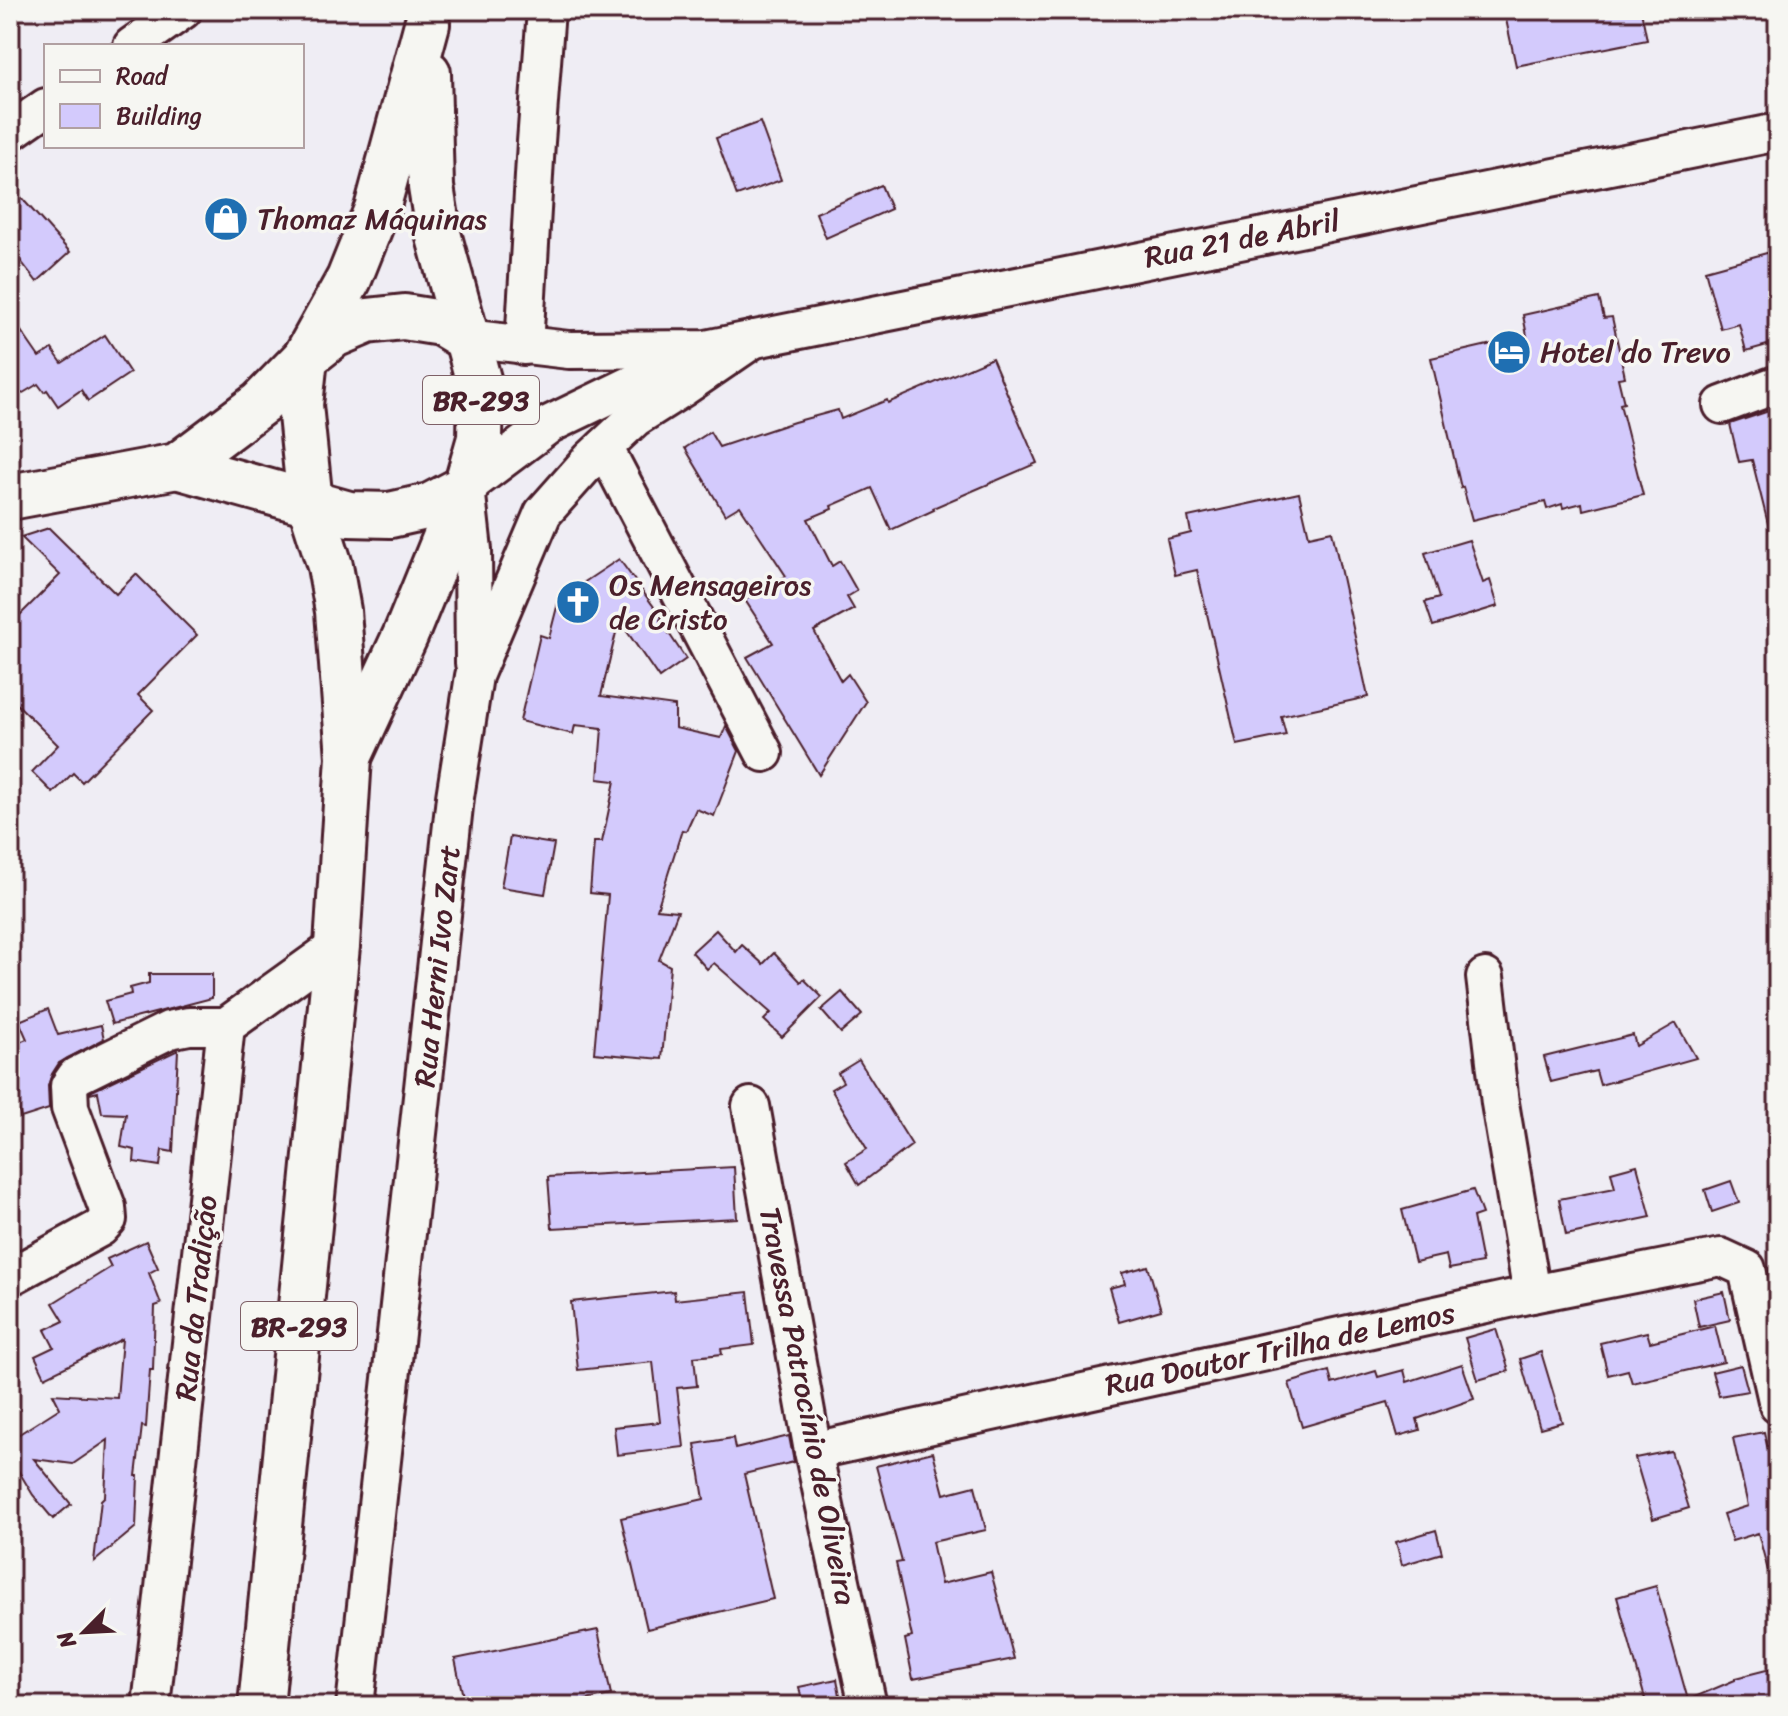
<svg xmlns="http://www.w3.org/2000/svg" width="1788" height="1716" font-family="Sriracha,sans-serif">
<rect width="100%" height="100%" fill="#efedf4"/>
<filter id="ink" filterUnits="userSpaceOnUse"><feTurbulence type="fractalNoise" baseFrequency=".0125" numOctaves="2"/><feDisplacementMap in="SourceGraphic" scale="16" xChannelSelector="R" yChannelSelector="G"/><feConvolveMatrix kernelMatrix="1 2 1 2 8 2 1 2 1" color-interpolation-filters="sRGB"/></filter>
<g filter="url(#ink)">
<!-- building -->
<g fill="#d3cafc" stroke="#4a1f2b" stroke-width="2">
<path d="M1504,10H1641L1647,40L1516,66Z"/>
<path d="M760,122L781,180L737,196L716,138Z"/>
<path d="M10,185L70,252L37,282L10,247Z"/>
<path d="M881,185L891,209L826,238L816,213Z"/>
<path d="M1774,251L1778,264V342L1746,351L1739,324L1721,329L1705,270Z"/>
<path d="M1599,298L1604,318L1612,317L1625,377L1618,378L1624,403L1620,404L1643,495L1583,510L1582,503L1563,508L1562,504L1547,509L1545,502L1472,520L1463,487L1461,488L1431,358L1527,336L1523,315Z"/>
<path d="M10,315L39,357L52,349L62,363L105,335L130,373L88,401L81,390L58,406L47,390L44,392L38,384L18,396L10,383Z"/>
<path d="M992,358L1037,463L933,508L934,510L891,530L872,488L831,506L832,509L808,519L832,566L840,561L857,591L847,597L854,609L814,631L841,681L848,674L866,702L819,775L747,657L773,643L745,600L786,576L740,506L725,515L685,448L710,432L719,447L794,422L838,410L841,419L887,400L888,403Z"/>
<path d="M1778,408V531L1770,532L1752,460L1739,462L1730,424Z"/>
<path d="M1299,493L1309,536L1332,531L1368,697L1281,716L1286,735L1237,745L1197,570L1175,575L1167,539L1191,533L1188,517Z"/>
<path d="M49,528L116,594L136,574L197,635L138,695L153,710L82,782L73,773L53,793L32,772L58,745L10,697V625L60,575L21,537Z"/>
<path d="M1469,540L1483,583L1490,580L1498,606L1433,626L1425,602L1439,598L1425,553Z"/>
<path d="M619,559L662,618L660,620L686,659L659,678L619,620L601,696L675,706V728L721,738L726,726L739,751L714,816L696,809L686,831L682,830L657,909L678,911L659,960L670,966L662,1059L594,1053L608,895L590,893L594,842H602L615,781L598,779L602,728L575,725L573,734L520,721L540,635L549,638L559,599Z"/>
<path d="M510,837L554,844L545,894L501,887Z"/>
<path d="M716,930L736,952L742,945L763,964L774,953L801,982L804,979L822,997L782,1037L764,1020L771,1013L714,963L707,969L692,952Z"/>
<path d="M149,974H212V998L112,1024L105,1001L131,994L130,988L149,983Z"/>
<path d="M842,992L862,1015L841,1033L821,1010Z"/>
<path d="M48,1009L58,1035L101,1025L104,1039L59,1063L52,1074L48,1086L49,1109L21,1118L10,1085V1046L27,1039L19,1021Z"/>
<path d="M1676,1023L1696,1058L1600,1085L1596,1071L1551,1082L1544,1057L1633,1035L1636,1046Z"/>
<path d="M178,1050L173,1152L162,1150L160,1166L134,1162L135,1150L121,1147L126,1114L102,1113L98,1092L90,1094V1092Z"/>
<path d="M859,1060L912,1145L859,1185L846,1162L867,1149L831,1089L843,1082L838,1073Z"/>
<path d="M1637,1165L1651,1217L1566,1235L1559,1199L1615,1188L1611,1172Z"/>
<path d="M734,1167L737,1218L552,1228L548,1177Z"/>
<path d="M1731,1181L1739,1203L1712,1212L1705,1190Z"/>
<path d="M1473,1190L1482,1214L1473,1217L1482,1263L1449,1269L1446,1255L1415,1262L1402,1210Z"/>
<path d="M146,1241L158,1268L149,1273L161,1304L155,1306L153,1370H150L146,1427L142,1426L136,1476H138L136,1527L94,1562L101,1500L105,1496L108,1440L73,1464L34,1459L71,1504L53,1519L33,1495L10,1457V1429L16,1436L60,1408L53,1394L117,1398L122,1339L45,1377L35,1356L54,1347L45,1330L64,1321L53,1303L111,1267L107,1259Z"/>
<path d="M1148,1266L1161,1310L1119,1322L1109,1288L1125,1284L1122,1273Z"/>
<path d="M674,1291L675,1300L748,1292L754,1345L721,1349L722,1354L694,1357L697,1386L677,1388L684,1447L617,1455L614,1427L660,1422L653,1362L578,1370L571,1302Z"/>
<path d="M1724,1292L1730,1320L1699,1327L1693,1299Z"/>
<path d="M1715,1326L1724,1362L1632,1383L1628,1370L1608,1375L1600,1343L1647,1332L1650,1342Z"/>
<path d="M1496,1329L1509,1371L1478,1380L1465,1338Z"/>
<path d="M1541,1352L1562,1422L1540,1428L1520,1359Z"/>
<path d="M1462,1364L1474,1399L1417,1419L1420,1430L1398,1436L1388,1402L1302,1427L1289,1383L1329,1371L1332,1384L1376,1371L1378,1377L1404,1370L1407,1382Z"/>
<path d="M1741,1365L1748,1391L1719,1396L1712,1372Z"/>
<path d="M1764,1432L1778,1495V1581L1771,1582L1758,1533L1732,1541L1723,1514L1748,1506L1733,1438Z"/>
<path d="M789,1436L794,1462L744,1474L773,1599L647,1629L621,1518L704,1499L695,1444L733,1438L735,1449Z"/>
<path d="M1671,1451L1689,1508L1653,1519L1635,1458Z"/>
<path d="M933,1452L944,1494L975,1486L986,1530L932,1542L941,1584L991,1572L1014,1659L913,1679L905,1639L912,1637L896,1563L902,1562L876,1466Z"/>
<path d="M1436,1530L1442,1553L1402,1565L1396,1542Z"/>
<path d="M1656,1586L1688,1700L1735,1680V1678L1778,1667V1706H1647L1617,1597Z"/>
<path d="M598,1630L611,1695L556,1706H465L455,1659Z"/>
<path d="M837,1679L842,1706H803L799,1687Z"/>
</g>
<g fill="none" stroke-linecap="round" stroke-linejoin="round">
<!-- minor casing -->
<g stroke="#4a1f2b" stroke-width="42">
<g id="minor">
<path d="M132,46L183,10"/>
<path d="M10,132L46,107"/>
<path d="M466,338L569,350L706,349L1778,132"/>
<path d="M524,346L536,142L546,10"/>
<path d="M1722,405L1778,384"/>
<path d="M604,447L764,753"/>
<path d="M474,663L473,550L466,487L550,424L693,355"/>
<path d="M1485,977L1500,1103L1532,1294"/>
<path d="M751,1106L813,1451L868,1706"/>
<path d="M10,1277L100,1228L108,1219L107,1207L70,1108L69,1086L76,1076L169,1030L189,1026H226"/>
<path d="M813,1451L1532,1294L1721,1257L1747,1269L1778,1405"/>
<path d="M151,1706L226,1026L337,946"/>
<path d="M355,1706L455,797L474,676L543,513L591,459L635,418L684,387L754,339"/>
</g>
</g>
<!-- major casing -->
<g stroke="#4a1f2b" stroke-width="50">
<g id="major">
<path d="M177,466L349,514L390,515L430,506L466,487"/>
<path d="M10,497L177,466L261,403L305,358L334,335L367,321L404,317L441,323L466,338"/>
</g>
</g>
<!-- highway casing -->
<g stroke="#4a1f2b" stroke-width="50">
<g id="highway">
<path d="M350,755L406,634L466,487L480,438L481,390L439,237L431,187L428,73"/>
<path d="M261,1706L337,946L349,757L338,611L330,566L310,503L300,405L305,358L349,279L377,209L427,24"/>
</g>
</g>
<!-- minor -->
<use href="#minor" stroke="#f6f6f2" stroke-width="36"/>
<!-- major -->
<use href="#major" stroke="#f6f6f2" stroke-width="44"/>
<!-- highway -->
<use href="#highway" stroke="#f6f6f2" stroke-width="44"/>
</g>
</g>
<!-- icons -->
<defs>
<g id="shop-disc" transform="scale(2.3)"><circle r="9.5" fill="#1f6fb2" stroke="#f6f6f2"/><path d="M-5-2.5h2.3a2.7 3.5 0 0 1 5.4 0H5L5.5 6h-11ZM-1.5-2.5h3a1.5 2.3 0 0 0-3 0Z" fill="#fff"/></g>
<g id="hotel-disc" transform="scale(2.3)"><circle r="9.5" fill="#1f6fb2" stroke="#f6f6f2"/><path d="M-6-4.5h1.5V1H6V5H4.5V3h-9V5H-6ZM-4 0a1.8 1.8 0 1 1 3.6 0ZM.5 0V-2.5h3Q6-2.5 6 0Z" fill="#fff"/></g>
<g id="church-disc" transform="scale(2.3)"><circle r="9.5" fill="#1f6fb2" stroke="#f6f6f2"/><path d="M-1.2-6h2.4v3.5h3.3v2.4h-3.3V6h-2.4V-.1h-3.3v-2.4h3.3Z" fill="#fff"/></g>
</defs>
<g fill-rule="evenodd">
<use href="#shop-disc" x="226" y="219"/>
<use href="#hotel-disc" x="1509" y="352"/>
<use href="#church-disc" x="578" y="602"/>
</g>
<g text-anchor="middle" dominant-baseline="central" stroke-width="7" stroke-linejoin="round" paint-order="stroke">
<!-- shield labels -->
<g fill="#f6f6f2" stroke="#7e6067" stroke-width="2">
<rect x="423" y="376" width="116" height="48" rx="6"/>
<rect x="241" y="1302" width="116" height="48" rx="6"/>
</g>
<g font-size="28" font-weight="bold" fill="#4a1f2b">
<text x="481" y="400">BR-293</text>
<text x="299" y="1326">BR-293</text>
</g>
<!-- poi labels -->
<g font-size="30" fill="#4a1f2b" stroke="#f6f6f2" text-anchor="start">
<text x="257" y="219">Thomaz Máquinas</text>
<text x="1540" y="352">Hotel do Trevo</text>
<text x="609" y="585">Os Mensageiros<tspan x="609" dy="34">de Cristo</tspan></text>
</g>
<!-- street labels -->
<g font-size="30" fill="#4a1f2b" stroke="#f6f6f2">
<text transform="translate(1242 239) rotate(-11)">Rua 21 de Abril</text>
<text transform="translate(437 966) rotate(-84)">Rua Herni Ivo Zart</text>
<text transform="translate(196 1298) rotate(-84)">Rua da Tradição</text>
<text transform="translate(1280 1349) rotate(-12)">Rua Doutor Trilha de Lemos</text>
<text transform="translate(808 1406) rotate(79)">Travessa Patrocínio de Oliveira</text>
</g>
</g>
<!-- margin -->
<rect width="1788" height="1716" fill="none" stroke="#f6f6f2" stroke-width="40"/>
<rect x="20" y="20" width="1748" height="1676" fill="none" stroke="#4a1f2b" stroke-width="3" filter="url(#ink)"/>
<!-- legend -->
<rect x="44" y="44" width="260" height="104" fill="#f6f6f2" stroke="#b1a0a2" stroke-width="2"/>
<rect x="60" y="70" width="40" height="12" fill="#f6f6f2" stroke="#b1a0a2" stroke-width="2"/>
<text x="116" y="84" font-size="24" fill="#4a1f2b">Road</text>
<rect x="60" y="104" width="40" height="24" fill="#d3cafc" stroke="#b1a0a2" stroke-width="2"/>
<text x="116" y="124" font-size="24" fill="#4a1f2b">Building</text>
<!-- north arrow -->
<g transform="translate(84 1632) rotate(246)" stroke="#f6f6f2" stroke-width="6" paint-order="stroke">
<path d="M0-6L14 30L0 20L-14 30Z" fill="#4a1f2b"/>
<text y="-12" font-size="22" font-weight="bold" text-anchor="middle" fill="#4a1f2b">N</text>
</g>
</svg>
